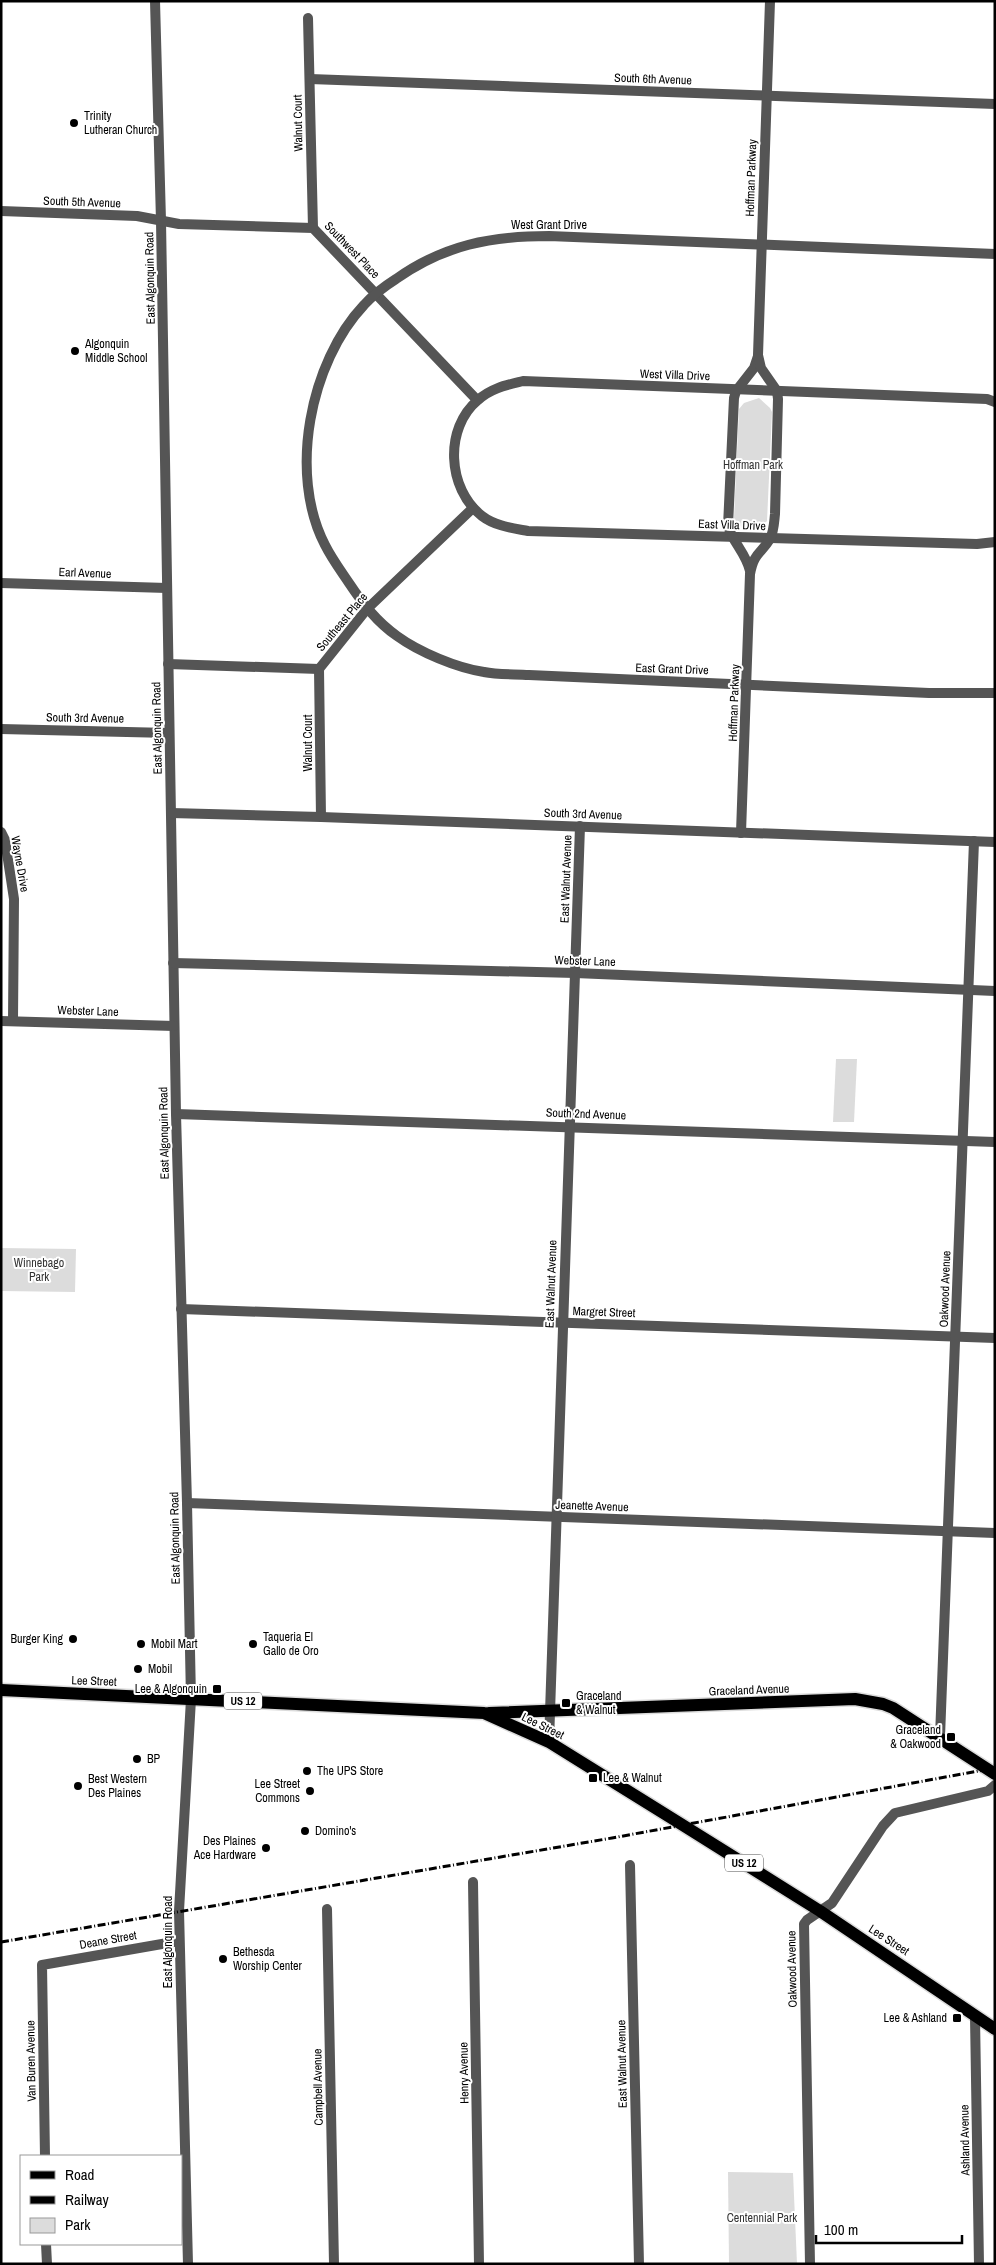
<svg xmlns="http://www.w3.org/2000/svg" width="996" height="2265" font-family="'Archivo Narrow',sans-serif">
<rect width="100%" height="100%" fill="#fff"/>
<!-- green -->
<g fill="#dcdcdc">
<path d="M759,398L770,408L772,412L767,521C755,533 742,533 734,518L739,409L744,403Z"/>
<path d="M836,1059H857L854,1122H833Z"/>
<path d="M1,1248L76,1249L75,1292L1,1291Z"/>
<path d="M728,2172L793,2173L797,2264H729Z"/>
</g>
<g fill="none" stroke-linecap="round" stroke-linejoin="round">
<!-- major casing -->
<g stroke="#dbdbdb" stroke-width="15">
<g id="major">
<path d="M1,1690L484,1713L549,1742L681,1824L820,1911L995,2029"/>
<path d="M489,1713L855,1699L883,1704L893,1708L995,1774"/>
</g>
</g>
<!-- minor -->
<g stroke="#555" stroke-width="10">
<path d="M155,1L161,221L176,1114L187,1503L191,1699L179,1911L188,2264"/>
<path d="M308,18L313,228"/>
<path d="M310,79L995,104"/>
<path d="M1,211L137,216L179,224L313,228L477,400"/>
<path d="M995,254L549,236C491,236 444,245 396,279C385,286 373,295 364,305C310,362 288,474 325,545C332,559 341,571 349,583C363,604 377,622 397,636C419,652 457,668 484,672C498,675 514,674 529,675L929,693H995"/>
<path d="M995,402L987,399L523,381C507,385 491,388 478,400C444,428 447,489 482,516C495,526 512,528 528,531L977,544L995,542"/>
<path d="M750,571C746,553 733,543 728,526L734,398L736,391L754,368L758,356"/>
<path d="M1,583L167,588"/>
<path d="M168,664L319,669"/>
<path d="M319,669L367,609L473,508"/>
<path d="M319,669L321,817"/>
<path d="M1,729L169,733"/>
<path d="M171,813L321,817L995,842"/>
<path d="M1,832L5,840L14,899L13,1021"/>
<path d="M741,833L750,574C754,552 761,554 770,539C774,531 774,523 775,514L778,399L777,391L761,368L758,355L770,1"/>
<path d="M173,963L575,973L995,991"/>
<path d="M1,1021L174,1026"/>
<path d="M176,1114L995,1142"/>
<path d="M181,1309L995,1338"/>
<path d="M187,1503L995,1533"/>
<path d="M940,1737L974,841"/>
<path d="M549,1742L580,826"/>
<path d="M630,1865L639,2264"/>
<path d="M473,1882L479,2264"/>
<path d="M327,1909L334,2264"/>
<path d="M975,2017L979,2264"/>
<path d="M45,2156L42,1965L179,1941"/>
<path d="M46,2244L47,2264"/>
<path d="M810,2264L804,1924L807,1920L832,1903L883,1826L895,1813L988,1791L995,1785"/>
</g>
<!-- major -->
<use href="#major" stroke="#000" stroke-width="12"/>
<!-- rail -->
<path stroke="#000" stroke-width="3" stroke-dasharray="8 2.5 1 2.5" stroke-linecap="butt" d="M1,1942L612,1838L995,1768"/>
</g>
<!-- markers -->
<g fill="#000" stroke="#fff" stroke-width="2">
<circle cx="74" cy="123" r="5"/>
<circle cx="75" cy="351" r="5"/>
<circle cx="73" cy="1639" r="5"/>
<circle cx="141" cy="1644" r="5"/>
<circle cx="253" cy="1644" r="5"/>
<circle cx="138" cy="1669" r="5"/>
<rect x="212" y="1684" width="10" height="10" rx="2.5"/>
<rect x="561" y="1698" width="10" height="10" rx="2.5"/>
<rect x="946" y="1732" width="10" height="10" rx="2.5"/>
<circle cx="137" cy="1759" r="5"/>
<circle cx="307" cy="1771" r="5"/>
<rect x="588" y="1773" width="10" height="10" rx="2.5"/>
<circle cx="78" cy="1786" r="5"/>
<circle cx="310" cy="1791" r="5"/>
<circle cx="305" cy="1831" r="5"/>
<circle cx="266" cy="1848" r="5"/>
<circle cx="223" cy="1959" r="5"/>
<rect x="952" y="2013" width="10" height="10" rx="2.5"/>
</g>
<g text-anchor="middle" dominant-baseline="central" stroke-width="4" stroke-linejoin="round" paint-order="stroke">
<!-- shield labels -->
<g fill="#fff" stroke="#4c4c4c" stroke-width="1">
<rect x="224" y="1692.5" width="38" height="17" rx="4"/>
<rect x="725" y="1854.5" width="38" height="17" rx="4"/>
</g>
<g font-size="11" font-weight="bold" fill="#000">
<text x="243" y="1701">US 12</text>
<text x="744" y="1863">US 12</text>
</g>
<!-- street labels -->
<g font-size="12" fill="#000" stroke="#fff">
<text transform="translate(653 79) rotate(2)">South 6th Avenue</text>
<text transform="translate(298 123) rotate(-91)">Walnut Court</text>
<text transform="translate(751 178) rotate(-88)">Hoffman Parkway</text>
<text transform="translate(82 202) rotate(2)">South 5th Avenue</text>
<text x="549" y="225">West Grant Drive</text>
<text transform="translate(352 250) rotate(46)">Southwest Place</text>
<text transform="translate(150 278) rotate(-91)">East Algonquin Road</text>
<text transform="translate(675 375) rotate(2)">West Villa Drive</text>
<text transform="translate(732 525) rotate(2)">East Villa Drive</text>
<text transform="translate(85 573) rotate(2)">Earl Avenue</text>
<text transform="translate(342 622) rotate(-50)">Southeast Place</text>
<text transform="translate(672 669) rotate(2)">East Grant Drive</text>
<text transform="translate(734 703) rotate(-88)">Hoffman Parkway</text>
<text transform="translate(85 718) rotate(1)">South 3rd Avenue</text>
<text transform="translate(157 728) rotate(-91)">East Algonquin Road</text>
<text transform="translate(308 743) rotate(-90)">Walnut Court</text>
<text transform="translate(583 814) rotate(2)">South 3rd Avenue</text>
<text transform="translate(20 864) rotate(80)">Wayne Drive</text>
<text transform="translate(566 879) rotate(-88)">East Walnut Avenue</text>
<text transform="translate(585 961) rotate(2)">Webster Lane</text>
<text transform="translate(88 1011) rotate(2)">Webster Lane</text>
<text transform="translate(586 1114) rotate(2)">South 2nd Avenue</text>
<text transform="translate(164 1133) rotate(-91)">East Algonquin Road</text>
<text transform="translate(551 1284) rotate(-88)">East Walnut Avenue</text>
<text transform="translate(945 1289) rotate(-88)">Oakwood Avenue</text>
<text transform="translate(604 1312) rotate(2)">Margret Street</text>
<text transform="translate(592 1506) rotate(2)">Jeanette Avenue</text>
<text transform="translate(175 1538) rotate(-91)">East Algonquin Road</text>
<text transform="translate(94 1681) rotate(2)">Lee Street</text>
<text transform="translate(749 1690) rotate(-2)">Graceland Avenue</text>
<text transform="translate(543 1726) rotate(26)">Lee Street</text>
<text transform="translate(108 1940) rotate(-10)">Deane Street</text>
<text transform="translate(889 1940) rotate(33)">Lee Street</text>
<text transform="translate(168 1942) rotate(-90)">East Algonquin Road</text>
<text transform="translate(792 1969) rotate(-91)">Oakwood Avenue</text>
<text transform="translate(31 2061) rotate(-91)">Van Buren Avenue</text>
<text transform="translate(622 2064) rotate(-91)">East Walnut Avenue</text>
<text transform="translate(464 2073) rotate(-91)">Henry Avenue</text>
<text transform="translate(318 2087) rotate(-91)">Campbell Avenue</text>
<text transform="translate(965 2140) rotate(-91)">Ashland Avenue</text>
</g>
<!-- poi labels -->
<g font-size="12" fill="#000" stroke="#fff" text-anchor="start">
<text x="84" y="116">Trinity<tspan x="84" dy="14">Lutheran Church</tspan></text>
<text x="85" y="344">Algonquin<tspan x="85" dy="14">Middle School</tspan></text>
<text x="263" y="1637">Taqueria El<tspan x="263" dy="14">Gallo de Oro</tspan></text>
<text x="63" y="1639" text-anchor="end">Burger King</text>
<text x="151" y="1644">Mobil Mart</text>
<text x="148" y="1669">Mobil</text>
<text x="207" y="1689" text-anchor="end">Lee &amp; Algonquin</text>
<text x="576" y="1696">Graceland<tspan x="576" dy="14">&amp; Walnut</tspan></text>
<text x="941" y="1730" text-anchor="end">Graceland<tspan x="941" dy="14">&amp; Oakwood</tspan></text>
<text x="147" y="1759">BP</text>
<text x="317" y="1771">The UPS Store</text>
<text x="603" y="1778">Lee &amp; Walnut</text>
<text x="88" y="1779">Best Western<tspan x="88" dy="14">Des Plaines</tspan></text>
<text x="300" y="1784" text-anchor="end">Lee Street<tspan x="300" dy="14">Commons</tspan></text>
<text x="315" y="1831">Domino's</text>
<text x="256" y="1841" text-anchor="end">Des Plaines<tspan x="256" dy="14">Ace Hardware</tspan></text>
<text x="233" y="1952">Bethesda<tspan x="233" dy="14">Worship Center</tspan></text>
<text x="947" y="2018" text-anchor="end">Lee &amp; Ashland</text>
</g>
<!-- park labels -->
<g font-size="12" fill="#333" stroke="#fff">
<text x="753" y="465">Hoffman Park</text>
<text x="39" y="1263">Winnebago<tspan x="39" dy="14">Park</tspan></text>
<text x="762" y="2218">Centennial Park</text>
</g>
</g>
<!-- border -->
<rect width="996" height="2265" fill="none" stroke="#000000" stroke-width="5"/>
<!-- legend -->
<rect x="20" y="2155" width="162" height="90" fill="#ffffff" stroke="#999999"/>
<rect x="30" y="2171" width="25" height="8" fill="#000000" stroke="#999999"/>
<text x="65" y="2180" font-size="15" fill="#000000">Road</text>
<rect x="30" y="2196" width="25" height="8" fill="#000000" stroke="#999999"/>
<text x="65" y="2205" font-size="15" fill="#000000">Railway</text>
<rect x="30" y="2218" width="25" height="15" fill="#dcdcdc" stroke="#999999"/>
<text x="65" y="2230" font-size="15" fill="#000000">Park</text>
<!-- scale -->
<path d="M816 2235v8h146v-8" fill="none" stroke="#000000" stroke-width="2.5"/>
<text x="824" y="2235" font-size="15" fill="#000000" stroke="#ffffff" stroke-width="4" paint-order="stroke">100 m</text>
</svg>
